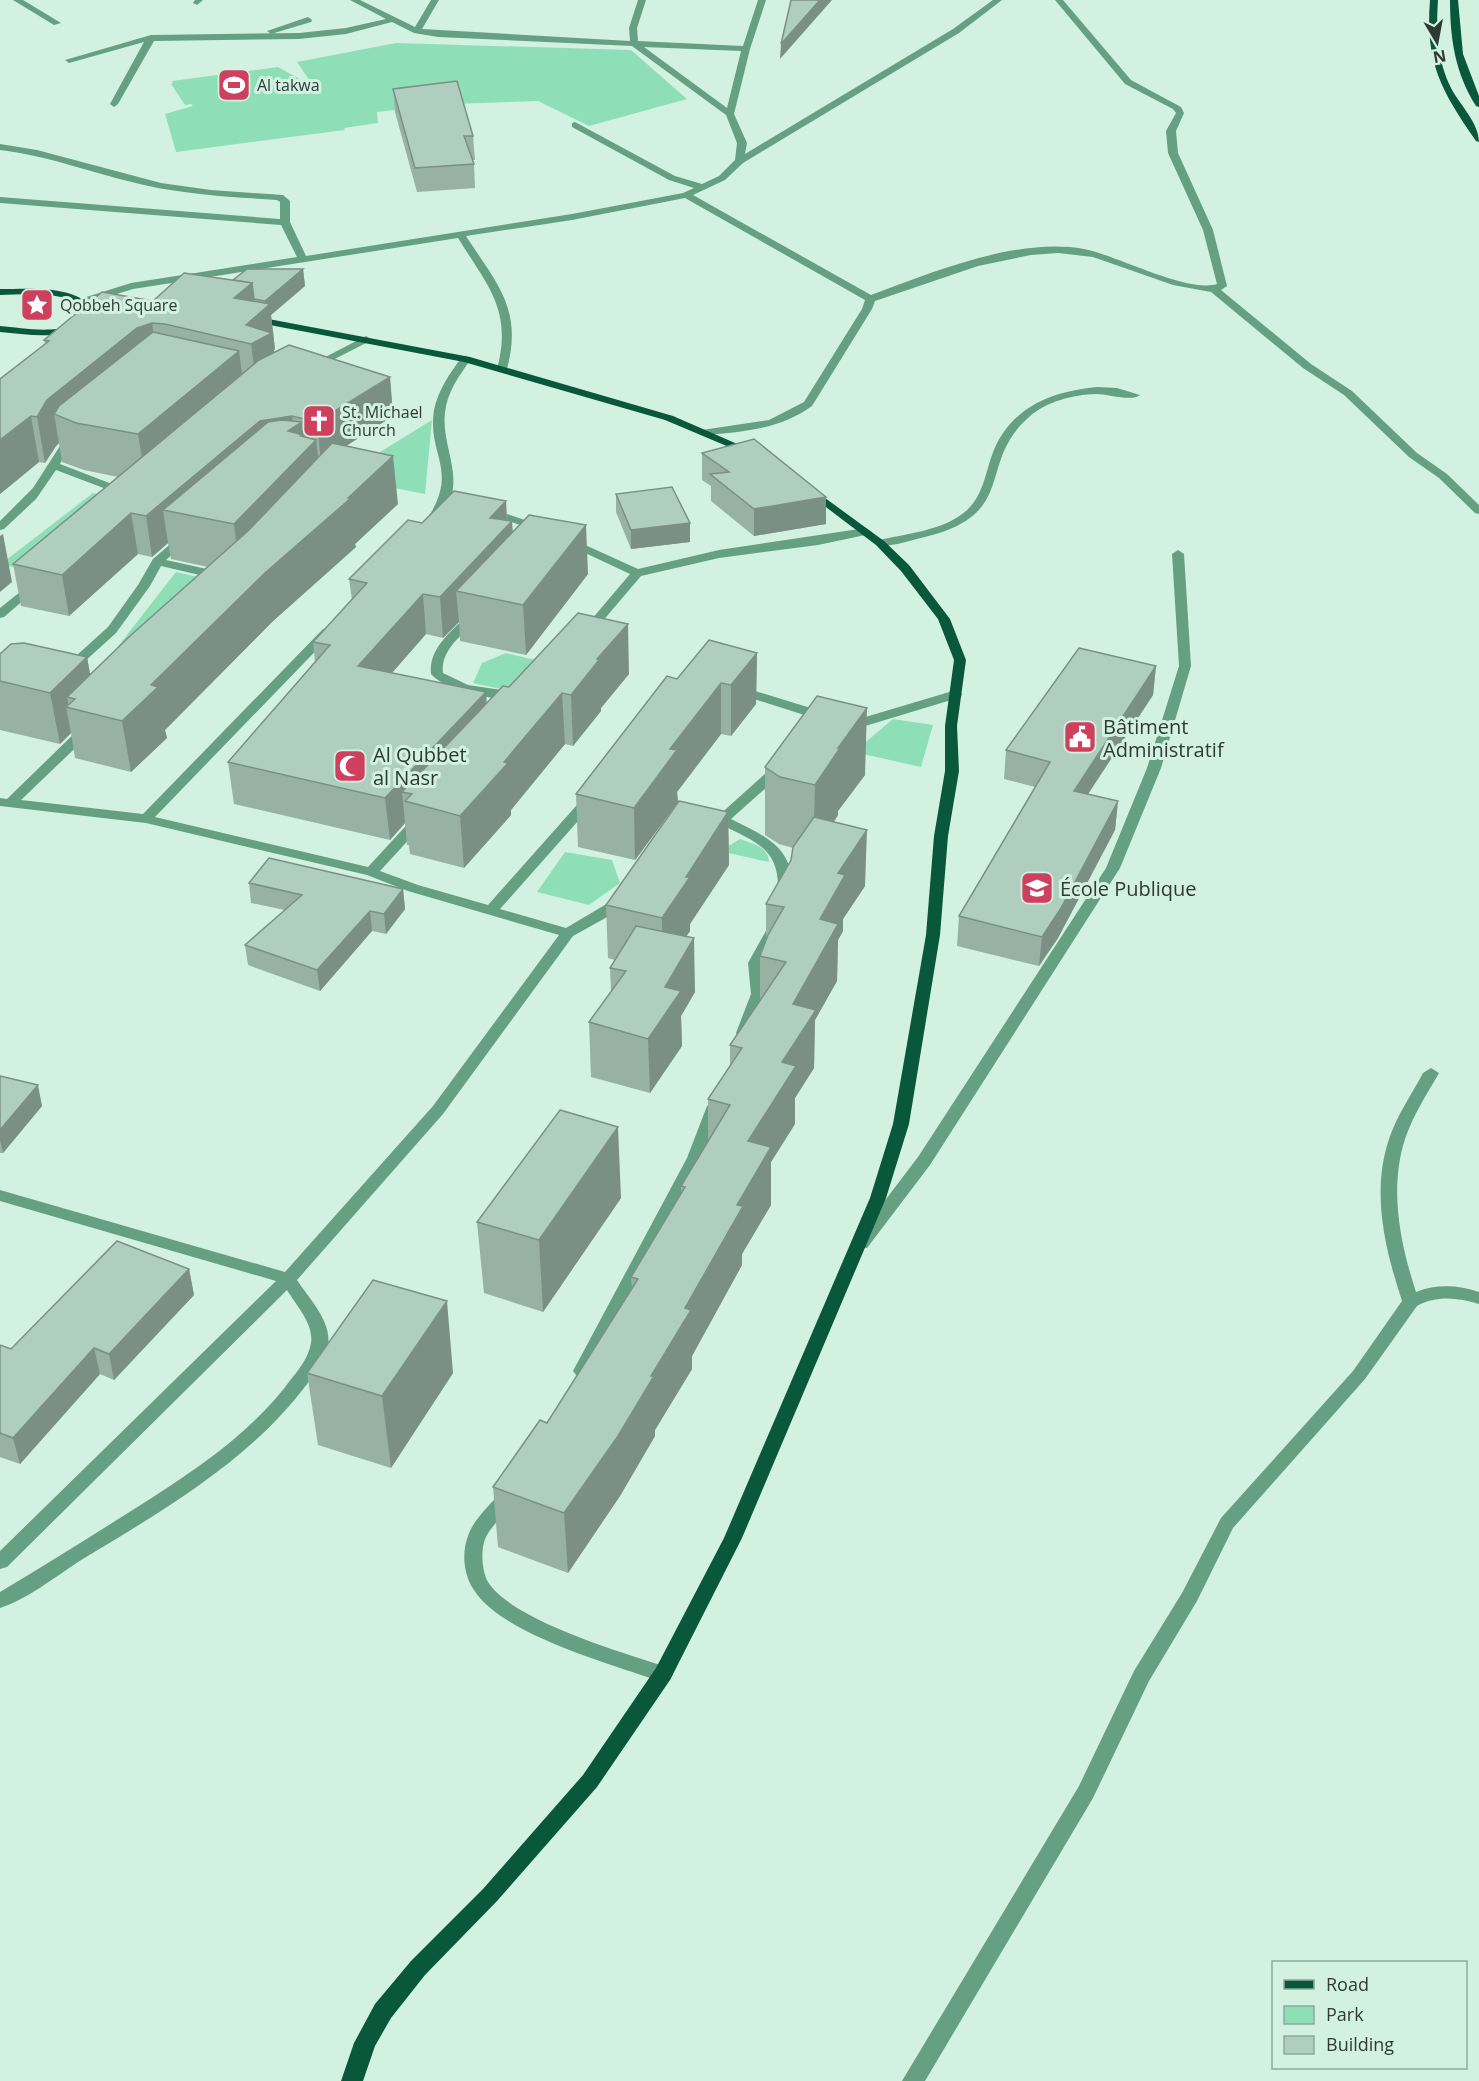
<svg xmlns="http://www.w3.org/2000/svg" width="1479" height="2081" font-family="'Open Sans',sans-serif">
<rect width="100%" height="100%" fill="#d3f1e1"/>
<!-- green -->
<g fill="#8edfb7">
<path d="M396,43L631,50L687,99L589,126L538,101L451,104L377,112L378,123L344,128L345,130L176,152L165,114L193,106L191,104L185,105L171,84L173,83L172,81L278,67L314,87L297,62Z"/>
<path d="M432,420L425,494L379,485L364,462Z"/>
<path d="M93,493L125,500L37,573L1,564Z"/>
<path d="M176,572L233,585L148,663L112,654Z"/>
<path d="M506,653L556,665L528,695L473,683L482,663Z"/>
<path d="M893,719L933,725L921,767L854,752Z"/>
<path d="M740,839C753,844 768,846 769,862L720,851Z"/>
<path d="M565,852L612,860L620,883L589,905L537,892Z"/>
</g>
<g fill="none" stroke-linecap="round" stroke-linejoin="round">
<!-- minor -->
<g fill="#65a083" fill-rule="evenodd">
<path d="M13,0H23L61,23L54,25Z"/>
<path d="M195,0H203L197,5L193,3Z"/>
<path d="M350,0H360L415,27L431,0H439L422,29L630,41L629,28L638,0H646L637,28L638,41L743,46L758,0H766L750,49L734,114L747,143L745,154L953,29L993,0H1002L959,33L743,163L725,180L693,195L871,295C933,272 1017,237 1084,249C1119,256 1186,293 1217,284L1203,230L1168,153L1166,131L1176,113L1173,109L1125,84L1055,0H1063L1131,80L1181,107L1184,113L1176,131L1178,153L1213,230L1227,286L1221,290L1311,364L1352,391L1417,453L1447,474L1479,505V514L1475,513L1439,478L1409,457L1344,395L1303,368L1211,292L1173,285L1093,257L1058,253L1031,255L978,266L875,301L872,309L812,406C780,429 744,432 706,435L700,432L702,430L769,420L804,402L862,309L865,300L685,198L572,220L466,236C497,284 523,309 507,369L502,372L497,369C513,310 487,285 458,238L133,289L88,303H80V299L131,283L297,257L281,225L0,203V197L280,219V202L277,200C233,197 188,195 144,185C95,174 50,156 0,150V144L37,150L161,183L211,190L283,195L290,201V222L306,256L572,214L683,193L694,188L669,180L572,127V123L575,122L675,176L702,184L719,176L735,160L737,143L726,115L632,46L438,37L414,33L392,22L346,34L299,39L154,41L118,104L114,107L110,104L144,42L69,63L65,60L151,35L299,33L346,28L386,19ZM644,47L741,51L727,108Z"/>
<path d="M308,17L312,20L311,22L271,34L267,31Z"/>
<path d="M366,336L371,339L370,341L315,369H307L306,367Z"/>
<path d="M466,356L471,359C459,376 447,392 445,413C441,446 465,477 446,508C442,514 440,519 434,521L428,518C459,468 427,456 434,410C438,390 450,373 462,357Z"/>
<path d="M1098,387L1117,388L1140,395C1132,402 1108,394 1096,394C1073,395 1047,401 1029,417C975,464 1021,515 921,538C908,541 889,548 876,545V541C906,533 941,532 966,511C982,497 985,476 991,458C1007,409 1050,391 1098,387Z"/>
<path d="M74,436L80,439L65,454L60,464L130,491V495H122L56,470L36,499L4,529L0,530V521L33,488L60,446Z"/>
<path d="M487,507L545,527L547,529L545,531H537L483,512V508Z"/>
<path d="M866,528L872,532L870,534L818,545L719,558L641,576L590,636L586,637L580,633L630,574L564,543V539H572L638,569L719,550Z"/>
<path d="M185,533L189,535V539L166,560L225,573V579L221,580L161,566L150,586L116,633L73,672H65L63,669L65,666L108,627L138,585L153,559L181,535Z"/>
<path d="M1178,550L1184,554L1191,666L1161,768L1120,868L930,1165L867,1248H855L853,1244L855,1240L918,1157L1106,868L1147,768L1179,666L1172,554Z"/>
<path d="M35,580L41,584L39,587L4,617L0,618V608Z"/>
<path d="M474,612L480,616C466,633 440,648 443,673L468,685L521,693L522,696L521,699C501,703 444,690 431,674C428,648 453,630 470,613Z"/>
<path d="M327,628L333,632L331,635L155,817L368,867L415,816H425L427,819L425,822L380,871L418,885L488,905L584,797H594L596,800L594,803L500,909L566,928L620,896L627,900L609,916L573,936L443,1114L297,1280C308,1297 332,1322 328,1344C326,1359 315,1372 307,1384C249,1462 160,1512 78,1562C55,1577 26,1600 0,1608V1592C47,1564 93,1535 139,1506C195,1470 252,1433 292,1378C300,1368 309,1356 311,1343C314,1324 296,1305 287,1290L7,1567L0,1569V1551L276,1281L0,1201V1190L285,1272L433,1106L559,935L408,891L367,875L146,823L0,806V798L7,799L82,726H92L93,729L92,732L21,800L143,814L323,629Z"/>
<path d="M739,686L830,714L831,717L825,721L820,720L735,693L733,690Z"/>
<path d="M956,690L962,694L961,697L852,730H842L841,727L842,724Z"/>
<path d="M781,763L788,767L786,770L731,819C764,836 792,845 792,887L785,891L778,887C778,847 753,841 722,825L712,829L705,825L717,817L776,764Z"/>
<path d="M772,928L779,932L762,963L765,994L748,1036H738L736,1033L751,994L748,963L767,929Z"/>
<path d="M1431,1068L1439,1073C1427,1094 1413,1115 1405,1139C1389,1189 1400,1243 1416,1292C1437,1284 1458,1285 1479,1292V1304C1458,1298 1437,1295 1417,1306L1365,1379L1233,1528L1197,1601L1149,1681L1093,1798L925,2081H902L1079,1786L1134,1671L1182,1593L1221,1518L1353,1371L1402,1301C1385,1249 1371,1193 1389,1139C1397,1115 1412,1094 1423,1073Z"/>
<path d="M715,1101L723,1106L703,1158L588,1375L582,1377L576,1375L573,1371L687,1158L707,1106Z"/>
<path d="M507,1490L513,1492L516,1497C508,1512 493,1523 486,1537C480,1549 482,1572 488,1582C514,1622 625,1653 670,1668L673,1674L670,1680L663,1682L656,1680C608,1663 506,1635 476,1593C464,1578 461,1554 468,1536C473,1520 490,1505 501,1492Z"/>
</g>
<!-- major -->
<g fill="#09583c" fill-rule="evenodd">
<path d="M1430,0H1438C1436,31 1437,59 1451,88C1460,105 1479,123 1479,142L1476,141C1441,90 1425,63 1430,0Z"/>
<path d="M1450,0H1458L1463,54L1479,96V107L1476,106C1455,73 1450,38 1450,0Z"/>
<path d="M0,289C32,289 78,284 98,313C76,343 33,335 0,332V326C27,328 69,338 88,313C71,289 26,295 0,295Z"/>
<path d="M253,316L470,357L673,416L758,453L756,455H748L665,420L464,362L249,321V317Z"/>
<path d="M810,487L884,541L909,565L950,619L966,660L957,726L959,771L948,836L940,935L909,1124L886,1198L742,1538L670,1680L597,1787L497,1901L425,1975L391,2018L375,2046L363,2081H341L354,2043L375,2004L411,1961L483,1889L583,1775L656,1668L724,1538L870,1198L893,1124L926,935L934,836L945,771V726L954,660L938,619L901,571L876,545L806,492L804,490Z"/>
</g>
</g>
<!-- wall -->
<g fill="#97b1a3">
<path d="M393,89L473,136L475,160H472L474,164L475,188L417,192L395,112Z"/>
<path d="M303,269L305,286L271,315L275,349L274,350V352L390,377L393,416L346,446L398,504L355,544L356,547L272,622L165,730L167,738L131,772L75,758L71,733L60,744L0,730V654L87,657L90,674L208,567L171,559L168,543L152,557L138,554L69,616L21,606L13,564L118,477L84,470L62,462L59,443L56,446L45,463L39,462L0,494V379L45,344L44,340L153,301Z"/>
<path d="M702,453L826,497V524L754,536L711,501V486L702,480Z"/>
<path d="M616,494L690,523V542L631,549L616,512Z"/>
<path d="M506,501L507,520L513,532L588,574L526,655L460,641L459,622L443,638L426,634L392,673L487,704L509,687L629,674L601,708V711L573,746L565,744L511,810V815L464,868L410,854L409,845H407L405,823L390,840L234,804L228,762L315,662L313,642L352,600L349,579L422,523Z"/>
<path d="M757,653L756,704L731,736L721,734L677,792L678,802L635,860L578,847L576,794L677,679Z"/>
<path d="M1156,666L1153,695L1088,794L1118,801L1115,830L1058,938L1039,966L957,946L959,916L1035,787L1004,779L1006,750Z"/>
<path d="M765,767L865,775L838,811V815L834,822L865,886L843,919V931L838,940L837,981L815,1020L814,1068L795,1098V1124L771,1162V1205L742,1254V1265L692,1356V1369L655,1430V1436L620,1496L568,1573L498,1547L493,1487L547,1423L632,1290L631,1277L681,1194V1186L708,1141V1099L730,1066V1045L760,1000V956L766,939V904L791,860L793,848L779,844L765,835Z"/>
<path d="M728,812L729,865L690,924V931L686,936L695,992L681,1016L682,1046L650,1093L591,1077L589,1022L611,992L610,968L615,960L608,958L606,905Z"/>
<path d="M249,883L403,889L405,909L386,934L372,931L320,991L248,965L245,945L285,910L251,903Z"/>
<path d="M0,1076L42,1106L3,1153H0Z"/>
<path d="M621,1198L543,1312L484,1293L477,1222Z"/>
<path d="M189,1269L194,1295L114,1380L100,1374L20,1464L0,1457V1345L11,1349Z"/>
<path d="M307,1373H453L391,1468L318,1445Z"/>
</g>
<!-- shaded-wall -->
<g fill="#7b9085">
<path d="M820,0H832L780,59L781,44Z"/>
<path d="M303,269L305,286L271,315L275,349L274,350L277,378L257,389L251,344L234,298L252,283L256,317L266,308L265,301Z"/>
<path d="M152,323L158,368L54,414L59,443L56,446L45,463L37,417L47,400L137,328Z"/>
<path d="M239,351L245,397L146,482L138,434Z"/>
<path d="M390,377L393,416L321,462L317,422Z"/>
<path d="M31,416L39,462L0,494V440Z"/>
<path d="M292,416L293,428L302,422L305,451L316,440L322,487L240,574L234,524L163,510L168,543L152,557L146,516L260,421Z"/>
<path d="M393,456L398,504L355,544L356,547L272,622L165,730L167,738L131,772L122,721L151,685L266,572Z"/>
<path d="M826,497V524L754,536V509Z"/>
<path d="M506,501L507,527L512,521L515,561L456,591L459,622L443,638L440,597L490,518Z"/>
<path d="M131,513L138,554L69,616L62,575Z"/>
<path d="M690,523V542L631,549V530Z"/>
<path d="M586,525L588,574L526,655L523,605Z"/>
<path d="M3,534L12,582L0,592V536Z"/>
<path d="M423,594L426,634L362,707L358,666Z"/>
<path d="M628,624L629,674L601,708V711L573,746L571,695L597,659Z"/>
<path d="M757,653L756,704L731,736V685Z"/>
<path d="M87,657L96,708L75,699L67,697L69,708L66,707L71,733L60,744L50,693Z"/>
<path d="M1156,666L1153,695L1071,820L1074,791Z"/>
<path d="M721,683V734L677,792L678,802L635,860L634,808L670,749Z"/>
<path d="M486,692L489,734L402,792L405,823L390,840L385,798Z"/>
<path d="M562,693L565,744L511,810V815L464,868L460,816Z"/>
<path d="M867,708L865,775L838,811V815L813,852L815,785L838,748Z"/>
<path d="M1118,801L1115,830L1058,938L1039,966L1042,937Z"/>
<path d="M728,812L729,865L690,924V931L663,972L662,918L686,877Z"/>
<path d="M867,830L865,886L843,919V931L838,940L837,981L815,1020L814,1068L795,1098V1124L771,1162V1205L742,1254V1265L692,1356V1369L655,1430V1436L620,1496L568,1573L564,1513L651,1376L737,1205L748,1141L782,1062L793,1004L820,919L838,873Z"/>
<path d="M403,889L405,909L386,934L384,914Z"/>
<path d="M370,911L372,931L320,991L317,970Z"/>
<path d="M694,938L695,992L681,1016L682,1046L650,1093L648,1039L665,987Z"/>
<path d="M38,1085L42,1106L3,1153L0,1140V1130Z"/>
<path d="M618,1127L621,1198L543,1312L539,1240Z"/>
<path d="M189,1269L194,1295L114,1380L109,1354Z"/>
<path d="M447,1301L453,1373L391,1468L382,1396Z"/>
<path d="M94,1348L100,1374L20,1464L13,1438Z"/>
</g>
<!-- building -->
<g fill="#b0cebe" stroke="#7b9085" stroke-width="1.5">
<path d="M791,0H820L781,44Z"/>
<path d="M457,81L473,136H464L474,164L415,168L393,89Z"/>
<path d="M247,269H303L265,301L254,299L252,283L233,280Z"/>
<path d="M184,273L252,283L234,298L270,304L246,325L272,333L251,344L165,324L152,323L137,328L47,400L37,417L31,416L0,440V379L49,341L44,340L102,292L153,301Z"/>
<path d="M153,332L239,351L138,434L76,423L54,414L59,406Z"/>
<path d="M289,345L390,377L317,422L292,416L260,421L146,516L131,513L62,575L13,564L259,360Z"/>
<path d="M282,420L302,422L288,431L303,435L301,436L316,440L234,524L163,510L268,422Z"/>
<path d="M754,439L826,497L754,509L710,474L729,472L702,453Z"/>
<path d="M332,443L393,456L348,498H351L266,572L151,685L158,687L122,721L66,707L75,699L67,697L131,635L249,530Z"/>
<path d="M672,487L690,523L631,530L616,494Z"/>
<path d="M454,491L506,501L490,518L512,521L440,597L423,594L358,666L486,692L385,798L228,762L330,645L313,642L367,583L349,579L408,520L422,523Z"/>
<path d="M529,515L586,525L523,605L456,591Z"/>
<path d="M578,613L628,624L597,659L599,660L571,695L562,693L504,762L508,763L460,816L405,801L412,794L402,792L503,686L509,687Z"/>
<path d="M709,640L757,653L731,685L721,683L670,749L677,750L634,808L576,794L667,676L677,679Z"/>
<path d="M24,643L87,657L50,693L0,681V654L11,644Z"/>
<path d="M1079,648L1156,666L1074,791L1118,801L1061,908L1042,937L959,916L1050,762L1006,750Z"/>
<path d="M817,696L867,708L838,748H840L815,785L780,777L765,767Z"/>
<path d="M679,801L728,812L686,877H690L662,918L606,905Z"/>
<path d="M814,817L867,830L838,873L845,875L820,919L838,924L793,1004L816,1010L782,1062L796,1066L748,1141L771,1147L737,1205L743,1206L685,1308L691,1310L651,1376H654L618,1436L564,1513L493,1487L540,1420L547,1423L638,1279L631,1277L685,1187L681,1186L730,1105L708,1099L742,1048L730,1045L786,962L760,956L768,935L784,907L766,904L791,860L793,847Z"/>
<path d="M269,858L403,889L384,914L370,911L317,970L245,945L302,895L249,883Z"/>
<path d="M636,926L694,938L665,987L681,991L648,1039L589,1022L626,971L610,968Z"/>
<path d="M0,1076L38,1085L0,1130Z"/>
<path d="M560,1110L618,1127L539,1240L477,1222Z"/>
<path d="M117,1241L189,1269L109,1354L94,1348L13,1438L0,1433V1345L11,1349Z"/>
<path d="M373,1280L447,1301L382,1396L307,1373Z"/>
</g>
<!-- icons -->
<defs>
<g id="stadium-square" transform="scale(1.725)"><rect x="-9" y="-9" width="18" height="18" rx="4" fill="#cf3f5e" stroke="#d3f1e1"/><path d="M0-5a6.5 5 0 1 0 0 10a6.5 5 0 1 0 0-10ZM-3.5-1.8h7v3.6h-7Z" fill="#fff"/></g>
<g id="sight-square" transform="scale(1.725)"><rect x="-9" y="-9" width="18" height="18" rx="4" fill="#cf3f5e" stroke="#d3f1e1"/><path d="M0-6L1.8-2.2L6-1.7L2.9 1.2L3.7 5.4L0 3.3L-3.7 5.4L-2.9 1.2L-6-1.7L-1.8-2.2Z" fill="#fff"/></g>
<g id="church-square" transform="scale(1.725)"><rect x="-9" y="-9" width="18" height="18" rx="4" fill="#cf3f5e" stroke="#d3f1e1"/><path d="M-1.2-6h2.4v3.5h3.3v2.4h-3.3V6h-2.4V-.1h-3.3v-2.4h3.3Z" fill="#fff"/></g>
<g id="civic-square" transform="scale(1.725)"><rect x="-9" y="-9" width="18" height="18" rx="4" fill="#cf3f5e" stroke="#d3f1e1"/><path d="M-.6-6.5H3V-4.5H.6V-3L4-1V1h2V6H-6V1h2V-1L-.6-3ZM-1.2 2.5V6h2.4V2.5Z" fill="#fff"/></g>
<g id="mosque-square" transform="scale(1.725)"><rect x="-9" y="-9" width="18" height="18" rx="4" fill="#cf3f5e" stroke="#d3f1e1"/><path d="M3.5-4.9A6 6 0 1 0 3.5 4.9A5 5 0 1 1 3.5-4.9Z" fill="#fff"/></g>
<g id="school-square" transform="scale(1.725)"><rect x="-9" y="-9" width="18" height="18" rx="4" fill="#cf3f5e" stroke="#d3f1e1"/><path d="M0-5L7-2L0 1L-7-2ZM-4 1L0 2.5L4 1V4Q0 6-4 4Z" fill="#fff"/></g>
</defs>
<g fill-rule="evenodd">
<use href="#stadium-square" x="234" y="85"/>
<use href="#sight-square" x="37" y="305"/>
<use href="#church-square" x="319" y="421"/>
<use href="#civic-square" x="1080" y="737"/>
<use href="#mosque-square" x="350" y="766"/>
<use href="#school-square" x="1037" y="888"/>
</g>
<g text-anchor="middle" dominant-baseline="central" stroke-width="6" stroke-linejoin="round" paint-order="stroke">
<!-- far-poi labels -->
<g font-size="16" fill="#2f3a34" stroke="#d3f1e1" text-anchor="start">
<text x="257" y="85">Al takwa</text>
<text x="60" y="305">Qobbeh Square</text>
<text x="342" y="412">St. Michael<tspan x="342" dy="18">Church</tspan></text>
</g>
<!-- poi labels -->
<g font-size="20" fill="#2f3a34" stroke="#d3f1e1" text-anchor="start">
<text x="1103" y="726">Bâtiment<tspan x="1103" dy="23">Administratif</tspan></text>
<text x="373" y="754">Al Qubbet<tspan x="373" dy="23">al Nasr</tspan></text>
<text x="1060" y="888">École Publique</text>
</g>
</g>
<!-- legend -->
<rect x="1272" y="1961" width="195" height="108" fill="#d3f1e1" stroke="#91a89c" stroke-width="1.5"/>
<rect x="1284" y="1980" width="30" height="9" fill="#09583c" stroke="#91a89c" stroke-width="1.5"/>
<text x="1326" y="1991" font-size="18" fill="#2f3a34">Road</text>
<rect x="1284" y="2006" width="30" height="18" fill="#8edfb7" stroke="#91a89c" stroke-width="1.5"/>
<text x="1326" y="2021" font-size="18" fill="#2f3a34">Park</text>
<rect x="1284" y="2036" width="30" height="18" fill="#b0cebe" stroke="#91a89c" stroke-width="1.5"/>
<text x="1326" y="2051" font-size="18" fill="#2f3a34">Building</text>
<!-- north arrow -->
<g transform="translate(1437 42) rotate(170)" stroke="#d3f1e1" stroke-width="4.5" paint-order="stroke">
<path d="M0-4.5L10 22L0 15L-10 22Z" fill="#2f3a34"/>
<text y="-9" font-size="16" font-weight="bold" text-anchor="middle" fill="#2f3a34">N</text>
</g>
</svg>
